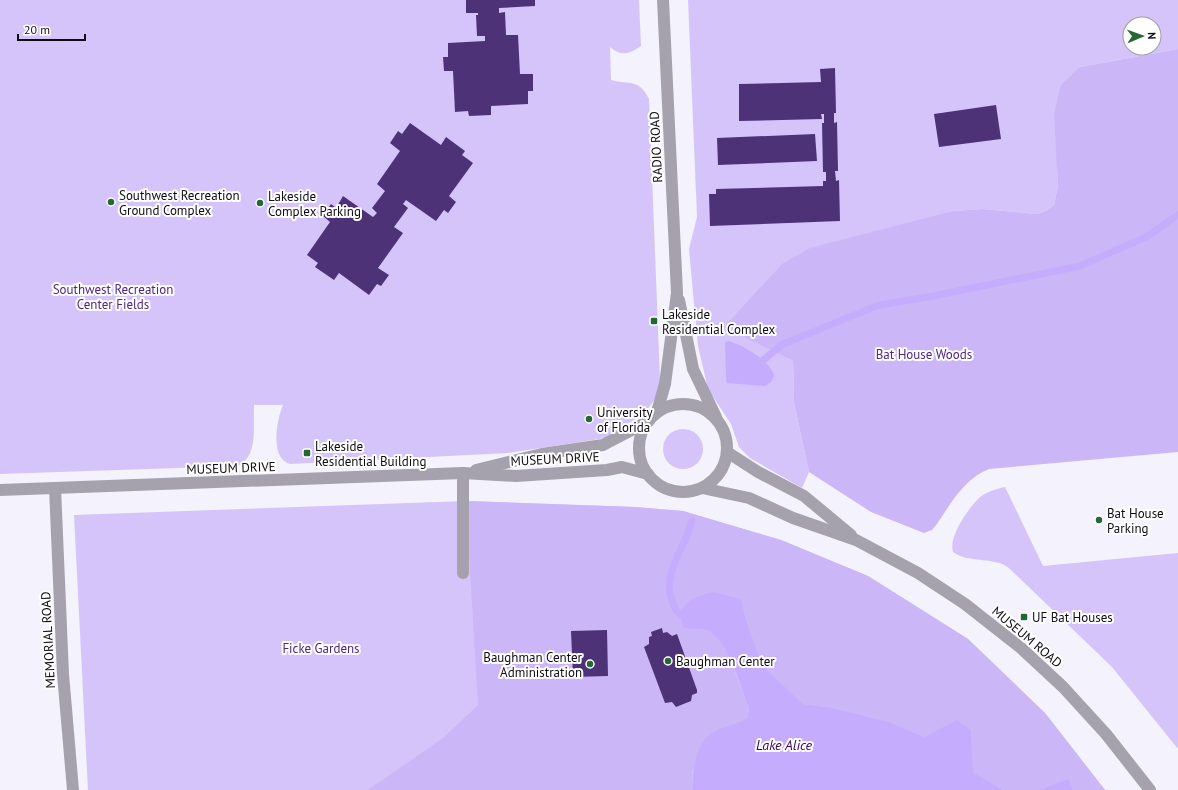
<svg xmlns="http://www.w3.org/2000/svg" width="1178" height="790" font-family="'PT Sans',sans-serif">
<rect width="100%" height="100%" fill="#f4f2fc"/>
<!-- green -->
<g fill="#d4c4fa" fill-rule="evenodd">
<path d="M0,0H639L641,46C630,54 621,57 610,47L611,80C629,85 639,78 649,99L660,380L657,396L650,406L643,414L606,438L508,453L290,464C269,458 277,419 283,405H254C253,423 259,458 237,466L0,474Z"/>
<path d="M688,0H1178V49L1080,67L1057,159L1058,185L1054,205L1046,211L1037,214L983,209L953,211L724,326L793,361L794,403L809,472L802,488L750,458L739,447L731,424L708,389L698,346L689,249L697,217ZM1130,24H1154V48H1130Z"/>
<circle cx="683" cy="449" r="20"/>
<path d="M1005,487L1043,566L1178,553V749L1112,667L1009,568C993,556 970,564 953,552C948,537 968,509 979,498C986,492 996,489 1005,487Z"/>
<path d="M466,501L635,507L683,511L781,540L868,576L968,639L1045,713L1105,790H88L74,515Z"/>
</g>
<!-- forest -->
<g fill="#cbb7f7">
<path d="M1178,49V452L989,469C964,479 951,503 937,524L932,530L924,533L871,512L809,472L794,403L793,361L724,327L782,264L810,248L953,211L983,209L1037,214L1046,211L1054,205L1058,185L1054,115L1061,85L1080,67Z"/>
<path d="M466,501L635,507L683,511L781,540L868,576L968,639L1045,713L1105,790H1073L1068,779L1040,790H1003L973,772L971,730L924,737L889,722L833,708L803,704L762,665L746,620L741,599L706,630L718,636L725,647L749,708L748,717L739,724L716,730L692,771L693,790H368L443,738L478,705Z"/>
</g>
<!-- water -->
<g fill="#c6acfc">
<path d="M729,341C744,346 770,360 774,376L771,382L765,386L727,383L726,379L725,342Z"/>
<path d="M713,592L741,599L746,620L762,665L803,704L833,708L889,722L924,737L957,720L971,730L973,772L1003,790H693C692,770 695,740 717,730C728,725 738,725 748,717L749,708C741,688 727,636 706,630C700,628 691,629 684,628L680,614C688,598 697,596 713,592Z"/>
<path d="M1068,779L1073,790H1031H1040Z"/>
</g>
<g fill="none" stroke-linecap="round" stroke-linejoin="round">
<!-- stream -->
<g stroke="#c6acfc" stroke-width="7">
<path d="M756,366L783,344L879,305L933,296L1080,266L1146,237L1178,215"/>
<path d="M689,617C679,615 675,611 672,601C662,572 685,548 692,521"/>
</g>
</g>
<!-- building -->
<g fill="#4d3277">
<path d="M466,0H535V6L499,8V13L505,12L506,35H518L520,74H533V91H528V104L491,106V115L469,116L468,111L455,112L453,71H444L443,57H448V43L485,41V36H477L476,15H478V13H466Z"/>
<path d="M835,68L836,113H834V123L837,122L838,171H835L836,181L839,180L840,221L710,226L709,194H716V189L823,186V181H826V172H823L822,123H824V114H821L822,119L739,121V84L821,82L820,69Z"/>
<path d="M996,105L1001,139L939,147L934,114Z"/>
<path d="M410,123L441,145L446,137L465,151L462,155L473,163L449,196L456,202L448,213L444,210L436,221L406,200L403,204L408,208L394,227L403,233L378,268L389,275L381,286L377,284L369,295L339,273L334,280L315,267L318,263L307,255L330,222L323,216L331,204L336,208L343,196L373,217L377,213L372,208L385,191L377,184L400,151L390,143L398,131L402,134Z"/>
<path d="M815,134L817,161L718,165L717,138Z"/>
<path d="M662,628L663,633L667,632L672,636L677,634L697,690V693L692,695L691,701L676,707L672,702L665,703L644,647L649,644V637L652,636L651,632Z"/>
<path d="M607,630L608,676L573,677L571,631Z"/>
</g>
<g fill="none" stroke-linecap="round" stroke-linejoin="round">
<!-- minor -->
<g stroke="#a5a2ad" stroke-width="12">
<path d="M679,300L693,369L716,417"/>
<circle cx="683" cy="448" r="44"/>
<path d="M657,412L665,384L677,293L663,0"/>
<path d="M727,452L758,472L804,496L851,535"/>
<path d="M476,470L542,454L603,445L647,422"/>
<path d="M463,473V573"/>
<path d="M55,488L63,674L73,790"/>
<path d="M702,488L749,498L793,518L856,540L918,573L965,604L1021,648L1063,687L1106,734L1150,790"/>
<path d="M0,490L463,473L516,476L607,470L622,467L648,474"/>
</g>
</g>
<!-- markers -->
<g fill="#246935" stroke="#fff" stroke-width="1.5">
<circle cx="111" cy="202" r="4"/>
<circle cx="260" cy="203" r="4"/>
<rect x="650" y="317" width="8" height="8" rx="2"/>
<circle cx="589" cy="419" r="4"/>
<rect x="303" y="449" width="8" height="8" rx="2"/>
<circle cx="1099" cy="520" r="4"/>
<rect x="1020" y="613" width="8" height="8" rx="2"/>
<circle cx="668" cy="661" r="4"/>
<circle cx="590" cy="664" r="4"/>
</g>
<g text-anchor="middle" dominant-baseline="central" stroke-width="4" stroke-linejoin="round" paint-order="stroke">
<!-- street labels -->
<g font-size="13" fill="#0e0b14" stroke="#fff">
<text transform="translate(656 147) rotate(-93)">RADIO ROAD</text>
<text transform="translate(555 459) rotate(-3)">MUSEUM DRIVE</text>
<text transform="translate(231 468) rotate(-2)">MUSEUM DRIVE</text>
<text transform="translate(1027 637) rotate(40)">MUSEUM ROAD</text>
<text transform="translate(48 640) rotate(-93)">MEMORIAL ROAD</text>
</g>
<!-- poi labels -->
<g font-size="13" fill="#0e0b14" stroke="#fff" text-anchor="start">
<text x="119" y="195">Southwest Recreation<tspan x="119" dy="15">Ground Complex</tspan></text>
<text x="268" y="196">Lakeside<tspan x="268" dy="15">Complex Parking</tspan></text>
<text x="662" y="314">Lakeside<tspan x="662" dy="15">Residential Complex</tspan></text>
<text x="597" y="412">University<tspan x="597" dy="15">of Florida</tspan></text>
<text x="315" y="446">Lakeside<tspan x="315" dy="15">Residential Building</tspan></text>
<text x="1107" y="513">Bat House<tspan x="1107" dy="15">Parking</tspan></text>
<text x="1032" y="617">UF Bat Houses</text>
<text x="582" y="657" text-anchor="end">Baughman Center<tspan x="582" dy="15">Administration</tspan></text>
<text x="676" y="661">Baughman Center</text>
</g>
<!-- park labels -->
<g font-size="13" fill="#4d2782" stroke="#fff">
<text x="113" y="289">Southwest Recreation<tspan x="113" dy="15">Center Fields</tspan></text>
<text x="924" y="354">Bat House Woods</text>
<text x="321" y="648">Ficke Gardens</text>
</g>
<!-- water labels -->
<g font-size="14" font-style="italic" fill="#350464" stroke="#fff">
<text x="784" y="745">Lake Alice</text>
</g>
</g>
<!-- north arrow -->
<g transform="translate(1142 36) rotate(88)"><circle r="19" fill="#ffffff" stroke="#9f9da1"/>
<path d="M0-3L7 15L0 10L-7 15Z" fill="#246935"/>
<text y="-6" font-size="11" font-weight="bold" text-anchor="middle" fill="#0e0b14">N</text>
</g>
<!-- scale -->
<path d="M18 34v6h67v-6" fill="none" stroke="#0e0b14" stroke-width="2"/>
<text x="24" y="34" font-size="12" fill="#0e0b14" stroke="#ffffff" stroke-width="3" paint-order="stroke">20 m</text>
</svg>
